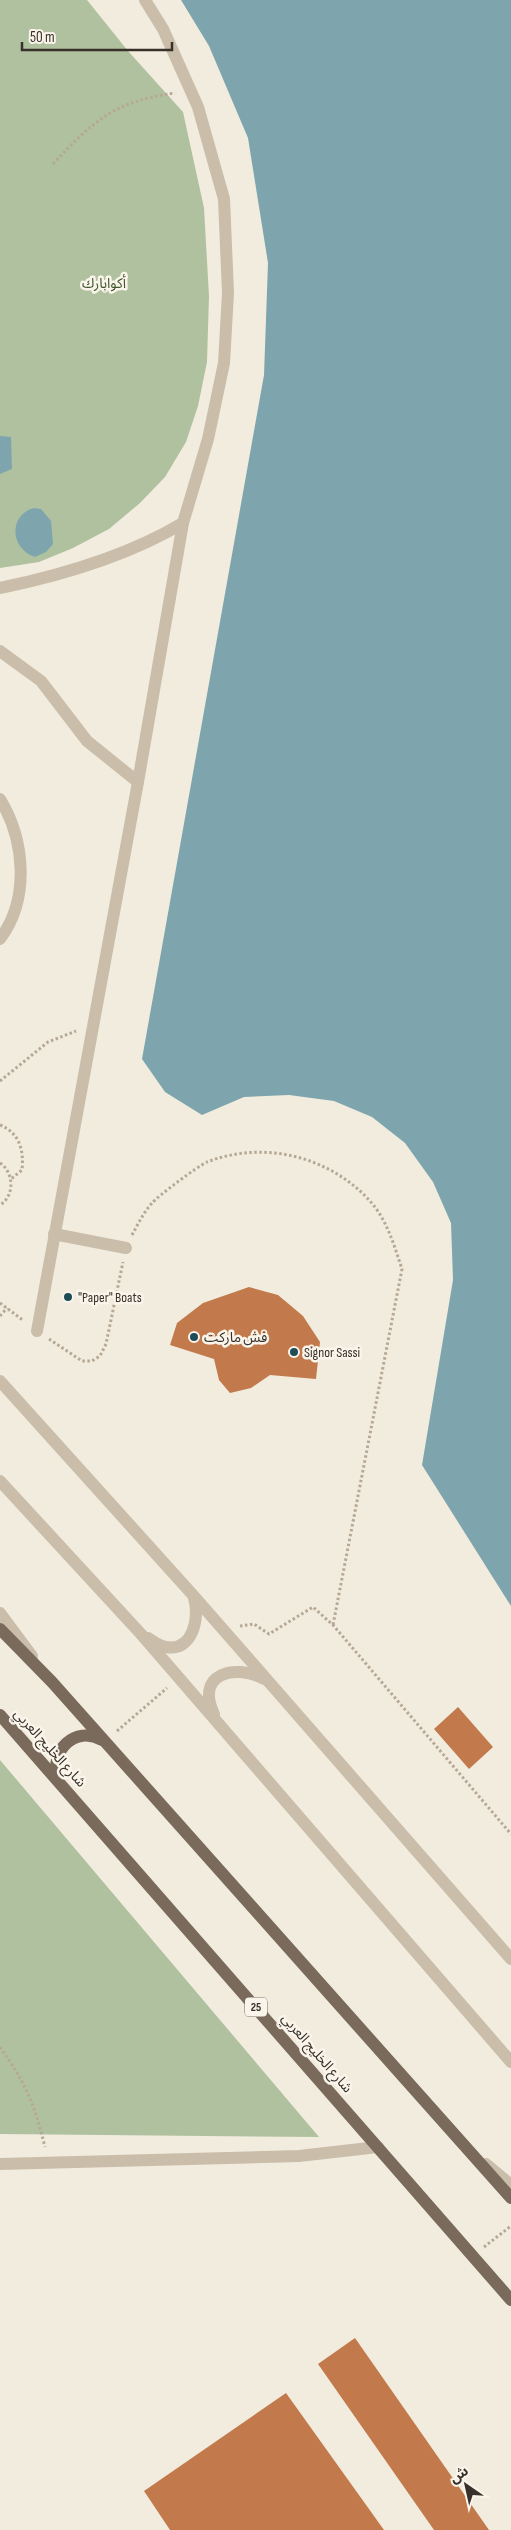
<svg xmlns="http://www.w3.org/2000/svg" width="511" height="2530" font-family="'Sofia Sans Condensed','Noto Sans Arabic',sans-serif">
<rect width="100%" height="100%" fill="#f2ecde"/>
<!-- green -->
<g fill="#b0c19f">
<path d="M0,0H87L128,51L183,112L204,208L209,296L207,362L198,406L186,442L165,477L140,503L109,529L73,548L39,562L0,568Z"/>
<path d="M0,1760L319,2137L0,2134Z"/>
</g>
<!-- water -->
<g fill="#7ea5ae">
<path d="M181,0H511V1606L422,1465L453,1280L451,1223L433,1182L405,1143L372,1117L334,1101L289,1095L244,1097L202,1115L165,1092L142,1059L264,375L268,263L248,138L209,46Z"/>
<path d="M0,436L11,437L12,469L0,474Z"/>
<path d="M34,508L41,509L51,521L53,544L46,552L35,557C10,549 8,515 34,508Z"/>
</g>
<!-- building -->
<g fill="#c27a4c">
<path d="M249,1287L278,1295L303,1316L320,1342L316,1379L270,1375L251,1388L230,1393L219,1380L214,1359L170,1345L177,1323L203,1303Z"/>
<path d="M458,1707L493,1747L469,1769L434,1729Z"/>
<path d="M355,2338L489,2530H434L318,2364Z"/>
<path d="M286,2393L384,2530H170L144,2491Z"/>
</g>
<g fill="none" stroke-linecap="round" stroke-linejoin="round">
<!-- path -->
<g stroke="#b6a895" stroke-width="3" stroke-dasharray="2.5 2.5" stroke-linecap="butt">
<path d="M53,164C93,121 115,101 175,93"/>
<path d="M0,1081L48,1042L76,1031"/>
<path d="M0,1125C20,1133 24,1151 22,1170L11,1179"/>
<path d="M0,1163C14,1172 15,1196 0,1205"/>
<path d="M132,1235C138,1224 144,1212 152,1203C158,1196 198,1166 207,1162C264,1140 329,1156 370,1201C387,1220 394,1245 402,1269L333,1625"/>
<path d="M0,1303L24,1321"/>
<path d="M0,1316L7,1308"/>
<path d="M49,1339L82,1361H92L100,1356L106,1344L123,1262"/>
<path d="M240,1626L254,1624L269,1634L313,1607L333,1625L511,1834"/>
<path d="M117,1731L167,1688"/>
<path d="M0,2047C26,2084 34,2103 45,2147"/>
<path d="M484,2247L511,2226"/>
</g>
<!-- minor -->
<g stroke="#cabdaa" stroke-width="12">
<path d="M0,588C63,575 128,556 183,523"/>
<path d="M0,651L41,681L87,741L138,782"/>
<path d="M0,799C25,840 30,899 0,939"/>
<path d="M54,1234L126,1248"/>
<path d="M37,1331L138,782L183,523L208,439L224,363L228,293L224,199L198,107L163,29L145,0"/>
<path d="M0,1381L192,1594L511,1959"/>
<path d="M0,1481L141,1634L511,2062"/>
<path d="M0,1613L32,1656"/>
<path d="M148,1638C153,1641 159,1646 166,1647C193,1652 200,1617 194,1598"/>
<path d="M214,1714C195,1674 234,1663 264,1679"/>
<path d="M0,2164L299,2156L378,2147"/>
<path d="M486,2164L511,2185"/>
</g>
<!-- major -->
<g stroke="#796a5b" stroke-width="12">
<path d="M0,1629L52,1682L511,2198"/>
<path d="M0,1715L511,2300"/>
<path d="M58,1778C49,1751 75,1725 102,1740"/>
</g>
</g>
<!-- markers -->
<g fill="#204c58" stroke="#faf5eb" stroke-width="2">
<circle cx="68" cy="1297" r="5"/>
<circle cx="194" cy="1337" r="5"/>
<circle cx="294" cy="1352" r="5"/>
</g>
<g text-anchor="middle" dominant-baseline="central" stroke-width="5" stroke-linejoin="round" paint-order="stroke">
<!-- shield labels -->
<rect fill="#faf5eb" stroke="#726b64" stroke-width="1" x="245" y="1997.5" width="22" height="19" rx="4"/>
<g font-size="12" font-weight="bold" fill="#38302a">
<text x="256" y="2007">25</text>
</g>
<!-- park labels -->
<g font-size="14" fill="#41552e" stroke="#faf5eb">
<text x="104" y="283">أكوابارك</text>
</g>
<!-- poi labels -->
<g font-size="14" fill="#38302a" stroke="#faf5eb" text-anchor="start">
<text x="78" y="1297">"Paper" Boats</text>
<text x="204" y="1337">فش ماركت</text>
<text x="304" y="1352">Signor Sassi</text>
</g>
<!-- street labels -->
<g font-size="14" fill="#38302a" stroke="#faf5eb">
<text transform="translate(50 1748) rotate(48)">شارع الخليج العربي</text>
<text transform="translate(317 2053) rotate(49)">شارع الخليج العربي</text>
</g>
</g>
<!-- north arrow -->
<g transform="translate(466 2485) rotate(326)" stroke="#faf5eb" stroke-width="4" paint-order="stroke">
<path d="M0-4L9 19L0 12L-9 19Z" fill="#38302a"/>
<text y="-8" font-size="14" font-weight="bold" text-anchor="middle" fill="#38302a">ش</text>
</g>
<!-- scale -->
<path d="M22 42v8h150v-8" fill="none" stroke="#38302a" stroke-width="2.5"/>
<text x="30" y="42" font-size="15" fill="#38302a" stroke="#faf5eb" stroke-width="4" paint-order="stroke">50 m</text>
</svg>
